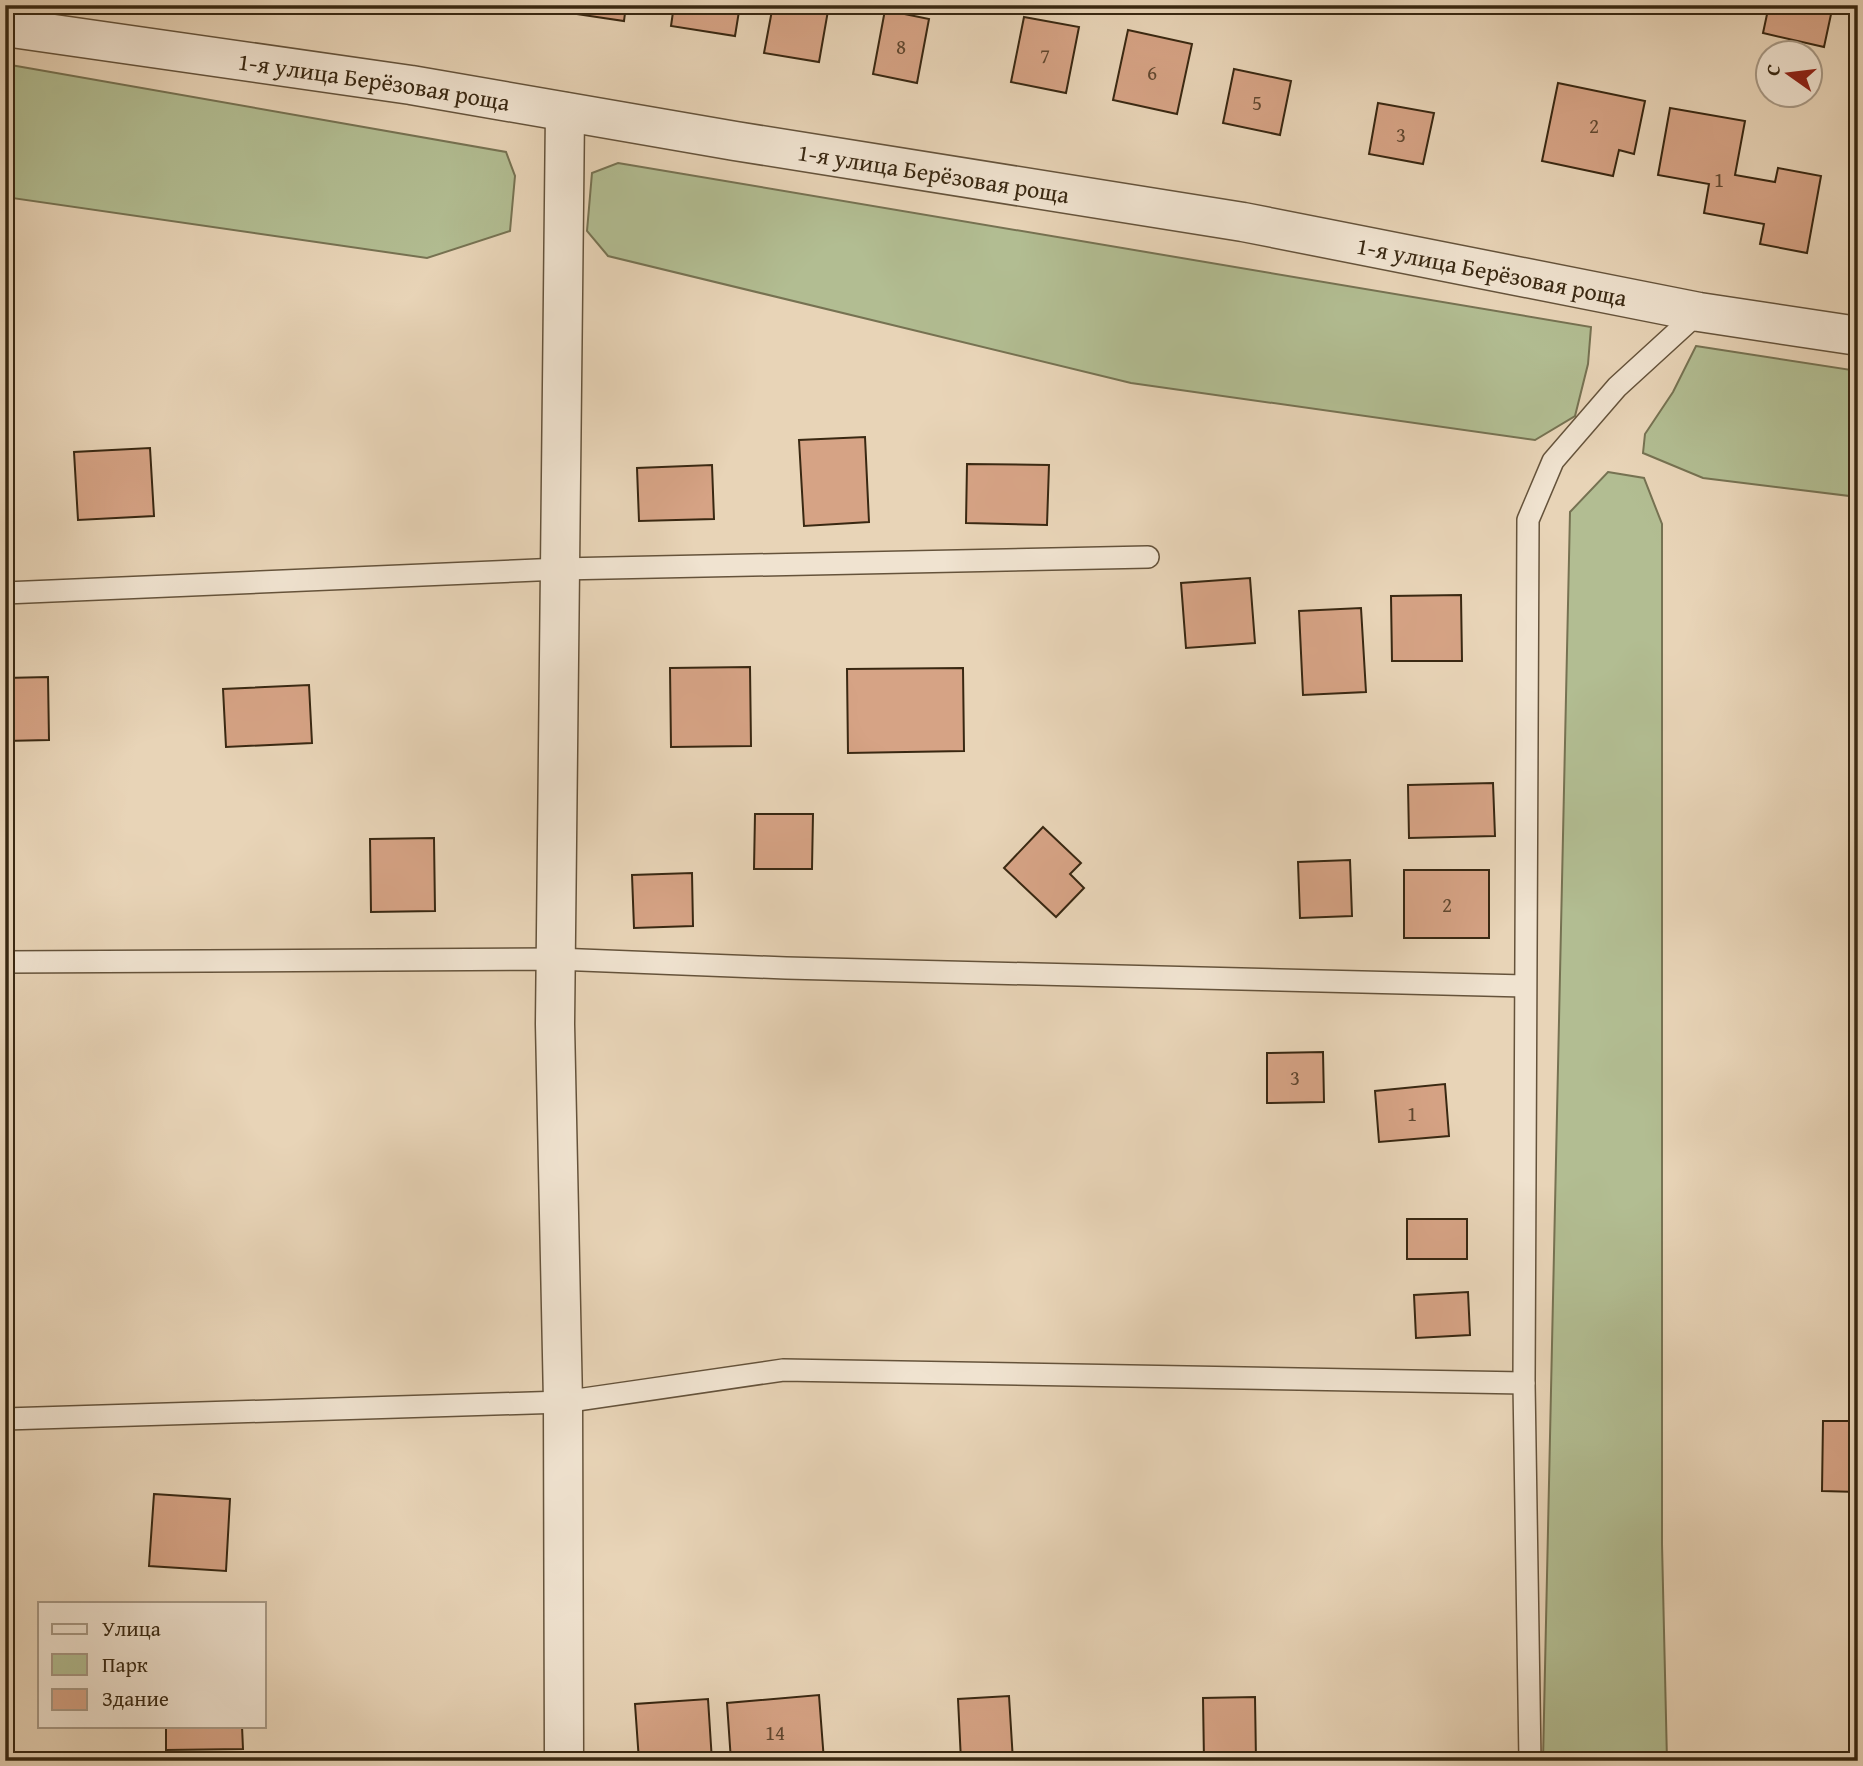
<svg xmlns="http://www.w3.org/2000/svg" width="1863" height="1766" font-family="'Gentium Book Plus',serif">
<rect width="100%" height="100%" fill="#e8d4b7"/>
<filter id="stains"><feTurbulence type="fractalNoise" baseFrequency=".00286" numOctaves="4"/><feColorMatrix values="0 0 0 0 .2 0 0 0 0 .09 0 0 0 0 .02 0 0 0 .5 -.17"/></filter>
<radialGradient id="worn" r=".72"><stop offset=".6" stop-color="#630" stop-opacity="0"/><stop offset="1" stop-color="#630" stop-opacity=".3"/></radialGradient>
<!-- green -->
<g fill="#b2bd92" stroke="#767252" stroke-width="2">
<path d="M5,64L506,152L515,176L510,231L427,258L5,197Z"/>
<path d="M618,163L1591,327L1588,364L1575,416L1535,440L1131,383L608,256L587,231L592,173Z"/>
<path d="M1696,346L1858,371V497L1703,478L1643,453L1645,434L1673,392Z"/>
<path d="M1608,472L1644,478L1662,524V1544L1667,1761H1543L1570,512Z"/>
</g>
<!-- building -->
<g fill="#d6a385" stroke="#392812" stroke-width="2">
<path d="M557,5H626L624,21L556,11Z"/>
<path d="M674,5H740L735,36L671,26Z"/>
<path d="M773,5H829L819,62L764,53Z"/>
<path d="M1769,5H1833L1824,47L1763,33Z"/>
<path d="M885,10L929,19L917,83L873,74Z"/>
<path d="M1024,17L1079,27L1066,93L1011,82Z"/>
<path d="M1128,30L1192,44L1177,114L1113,100Z"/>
<path d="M1234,69L1291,81L1280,135L1223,123Z"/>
<path d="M1558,83L1645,101L1634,154L1619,150L1613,176L1542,161Z"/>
<path d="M1378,103L1434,113L1423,164L1369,154Z"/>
<path d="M1670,108L1745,121L1735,175L1775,182L1778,168L1821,176L1807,253L1760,244L1764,224L1704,213L1709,184L1658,175Z"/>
<path d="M865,437L869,522L804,526L799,440Z"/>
<path d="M150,448L154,516L78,520L74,452Z"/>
<path d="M967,464L1049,465L1047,525L966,523Z"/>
<path d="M712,465L714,519L639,521L637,468Z"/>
<path d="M1250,578L1255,643L1186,648L1181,583Z"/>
<path d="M1461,595L1462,661H1392L1391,596Z"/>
<path d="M1361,608L1366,692L1303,695L1299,611Z"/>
<path d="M750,667L751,746L671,747L670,668Z"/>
<path d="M963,668L964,751L848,753L847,669Z"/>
<path d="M48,677L49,740L5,741V678Z"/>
<path d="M309,685L312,743L226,747L223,689Z"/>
<path d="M1493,783L1495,836L1409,838L1408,785Z"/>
<path d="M755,814H813L812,869H754Z"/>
<path d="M1043,827L1081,863L1070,874L1084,888L1056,917L1004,868Z"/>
<path d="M434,838L435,911L371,912L370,839Z"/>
<path d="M1350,860L1352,916L1300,918L1298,862Z"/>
<rect x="1404" y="870" width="85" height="68"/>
<path d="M692,873L693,926L634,928L632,875Z"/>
<path d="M1323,1052L1324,1102L1267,1103V1053Z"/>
<path d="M1445,1084L1449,1136L1379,1142L1375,1091Z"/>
<rect x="1407" y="1219" width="60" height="40"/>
<path d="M1468,1292L1470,1335L1416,1338L1414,1295Z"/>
<path d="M1823,1421H1858V1492L1822,1491Z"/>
<path d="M154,1494L230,1499L226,1571L149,1566Z"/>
<path d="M819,1695L824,1761H731L727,1703Z"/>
<path d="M1009,1696L1013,1761H961L958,1699Z"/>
<path d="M1255,1697L1256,1761H1204L1203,1698Z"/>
<path d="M708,1699L712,1761H639L635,1704Z"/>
<path d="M166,1726H242L243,1749L166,1750Z"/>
</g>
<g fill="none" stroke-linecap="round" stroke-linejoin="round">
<!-- lane casing -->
<g stroke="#65533b" stroke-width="24">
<g id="lane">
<path d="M5,593L560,569L1148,557"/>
<path d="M5,962L556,959L786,968L1525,986"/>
<path d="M5,1419L563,1402L783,1370L1524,1383"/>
<path d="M1530,1761L1524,1383L1528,520L1553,461L1617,387L1699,312"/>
</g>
</g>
<!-- street casing -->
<g stroke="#65533b" stroke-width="41">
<g id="street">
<path id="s1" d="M5,27L411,85L735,141L1243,222L1699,312L1858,336"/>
<path d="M564,1761L563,1402L555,1024L565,112"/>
</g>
</g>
<!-- lane -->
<use href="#lane" stroke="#f0e3d0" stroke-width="21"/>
<!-- street -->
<use href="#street" stroke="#f0e3d0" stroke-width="38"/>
</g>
<g text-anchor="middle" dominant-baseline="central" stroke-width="6" stroke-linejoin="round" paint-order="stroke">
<!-- number labels -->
<g font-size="21" fill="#60472f">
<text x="901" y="46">8</text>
<text x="1045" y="55">7</text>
<text x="1152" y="72">6</text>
<text x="1257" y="102">5</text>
<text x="1594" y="125">2</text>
<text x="1401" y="134">3</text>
<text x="1719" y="179">1</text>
<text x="1447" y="904">2</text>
<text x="1295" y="1077">3</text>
<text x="1412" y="1113">1</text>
<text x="775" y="1732">14</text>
</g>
<!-- street labels -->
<g font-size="24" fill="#392812" stroke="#f0e3d0">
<text stroke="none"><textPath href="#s1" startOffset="373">1-я улица Берёзовая роща</textPath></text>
<text stroke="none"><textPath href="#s1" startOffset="940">1-я улица Берёзовая роща</textPath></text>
<text stroke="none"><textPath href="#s1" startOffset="1507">1-я улица Берёзовая роща</textPath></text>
</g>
</g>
<!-- margin -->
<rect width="1863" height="1766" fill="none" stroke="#e8d4b7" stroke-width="28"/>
<rect x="7" y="7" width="1849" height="1752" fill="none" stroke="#392812" stroke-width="3.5"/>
<rect x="14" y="14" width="1835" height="1738" fill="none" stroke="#392812" stroke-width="2"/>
<!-- legend -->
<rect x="38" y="1602" width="228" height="126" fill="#f0e3d0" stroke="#a79884" stroke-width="2"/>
<rect x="52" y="1624" width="35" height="10" fill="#f0e3d0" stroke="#a79884" stroke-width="2"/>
<text x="102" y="1636" font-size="21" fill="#392812">Улица</text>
<rect x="52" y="1654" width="35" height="21" fill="#b2bd92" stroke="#a79884" stroke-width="2"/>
<text x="102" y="1672" font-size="21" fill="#392812">Парк</text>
<rect x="52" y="1689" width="35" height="21" fill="#d6a385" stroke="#a79884" stroke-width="2"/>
<text x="102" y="1706" font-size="21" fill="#392812">Здание</text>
<!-- north arrow -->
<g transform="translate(1789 74) rotate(284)"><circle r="33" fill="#f0e3d0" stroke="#a79884" stroke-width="2"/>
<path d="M0-5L12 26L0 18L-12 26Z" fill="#8f2418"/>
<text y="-10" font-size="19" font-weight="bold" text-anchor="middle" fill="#392812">С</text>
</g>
<rect width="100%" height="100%" filter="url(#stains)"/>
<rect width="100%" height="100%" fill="url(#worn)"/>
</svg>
